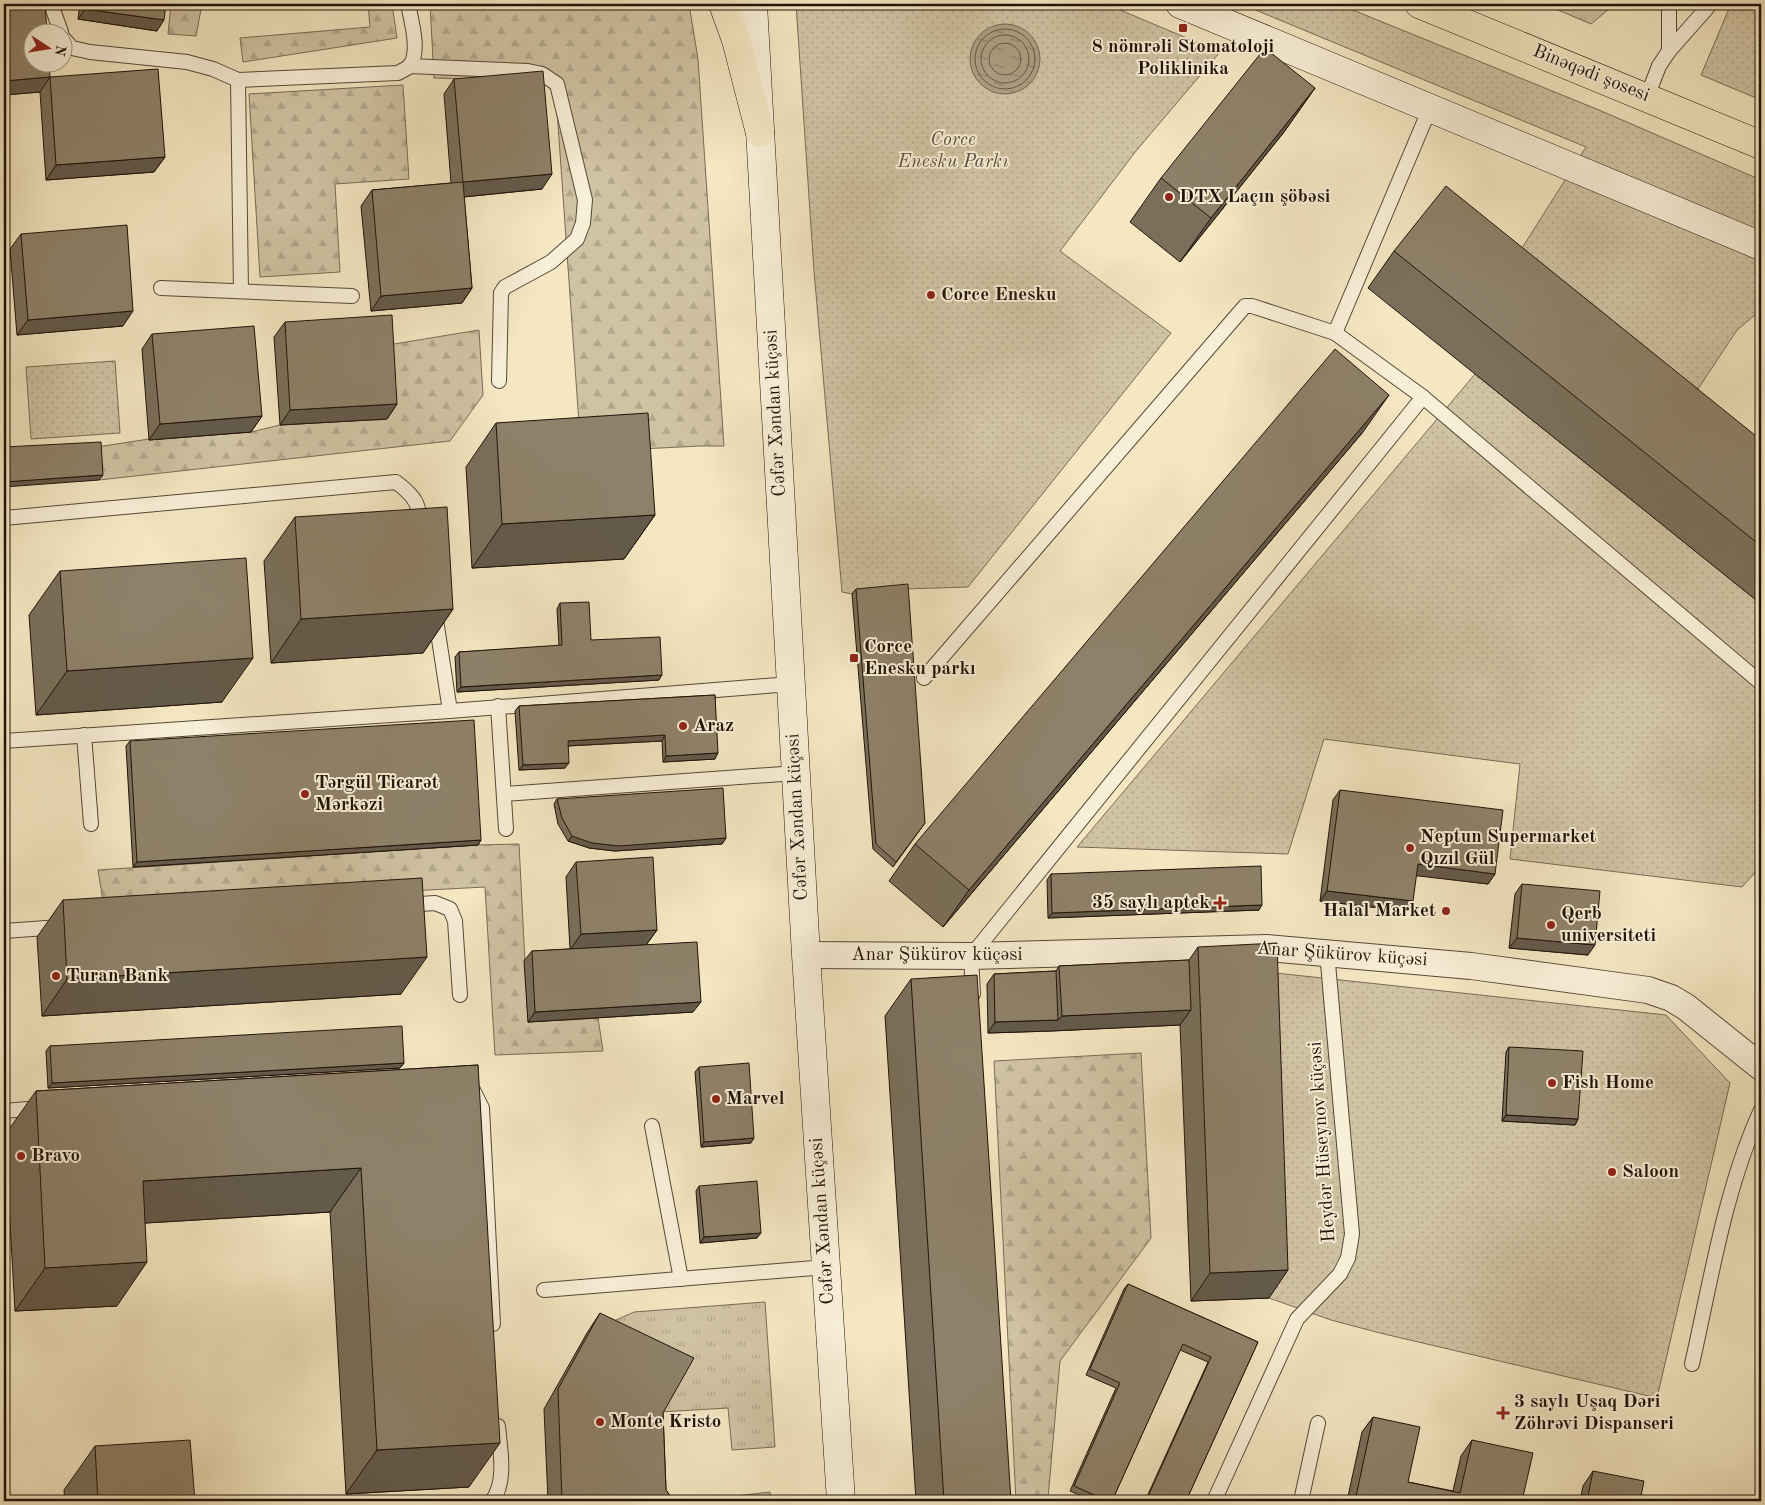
<svg xmlns="http://www.w3.org/2000/svg" width="1765" height="1505" font-family="'Old Standard TT',serif">
<defs>
<pattern id="grass-tufts" width="24" height="20" patternUnits="userSpaceOnUse" patternTransform="scale(1.25)"><rect width="24" height="20" fill="#d0c3a3"/><path d="M3 7l-1-3M5 7V3M7 7l1-3M15 17l-1-3M17 17v-4M19 17l1-3" fill="none" stroke="#b2a78b"/></pattern>
<pattern id="forest-firs" width="22" height="20" patternUnits="userSpaceOnUse" patternTransform="scale(1.25)"><rect width="22" height="20" fill="#d0c3a3"/><path d="M5 1l3.5 6h-7zM16 11l3.5 6h-7z" fill="#b2a78b"/></pattern>
<pattern id="park-dots" width="8" height="8" patternUnits="userSpaceOnUse" patternTransform="scale(1.25)"><rect width="8" height="8" fill="#d0c3a3"/><path d="M2 2h.1M6 6h.1" fill="none" stroke="#b2a78b" stroke-width="1.8" stroke-linecap="round"/></pattern>
<pattern id="water-ripples" width="26" height="14" patternUnits="userSpaceOnUse" patternTransform="scale(1.25)"><rect width="26" height="14" fill="#ac9f83"/><path d="M2 4q2-2 4 0t4 0M15 11q2-2 4 0t4 0" fill="none" stroke="#8c8069"/></pattern>
</defs>
<rect width="100%" height="100%" fill="#f4e7c2"/>
<filter id="stains"><feTurbulence type="fractalNoise" baseFrequency=".004" numOctaves="4"/><feColorMatrix values="0 0 0 0 .2 0 0 0 0 .09 0 0 0 0 .02 0 0 0 .5 -.17"/></filter>
<radialGradient id="worn" r=".72"><stop offset=".6" stop-color="#630" stop-opacity="0"/><stop offset="1" stop-color="#630" stop-opacity=".3"/></radialGradient>
<!-- grass -->
<g fill="url(#grass-tufts)" stroke="#786b56">
<path d="M1544,4H1615L1591,24Z"/>
<path d="M765,1302L775,1447L732,1450L728,1408L660,1412L587,1333L634,1312Z"/>
<path d="M770,1492L771,1501H727V1497Z"/>
</g>
<!-- forest -->
<g fill="url(#forest-firs)" stroke="#786b56">
<path d="M171,4H202L196,36L168,34Z"/>
<path d="M368,4H392L397,38L243,62L240,38L370,27Z"/>
<path d="M430,4H689L698,59L724,446H700L581,452L555,82L434,78Z"/>
<path d="M403,85L409,179L335,184L340,272L260,277L249,94Z"/>
<path d="M479,330L483,395L450,441L99,480L97,447L149,439L251,432L280,425L382,346Z"/>
<path d="M519,844L528,1022L598,1018L603,1051L495,1055L485,887L104,907L98,870L478,845Z"/>
<path d="M1141,1053L1151,1238L1060,1361L1048,1499L1052,1501H1016L994,1061Z"/>
</g>
<!-- park -->
<g fill="url(#park-dots)" stroke="#786b56">
<path d="M796,4H1106L1220,52L1136,151L1060,251L1171,333L968,587L904,589L852,594L842,592L814,271Z"/>
<path d="M1241,4H1338L1599,110L1761,180V310L1737,330L1692,398L1498,286L1586,147Z"/>
<path d="M1731,4H1761V100L1701,75Z"/>
<path d="M115,361L120,433L31,439L26,367Z"/>
<path d="M1475,374L1761,604V866L1742,887L1510,859L1520,764L1324,739L1288,854L1077,847Z"/>
<path d="M1257,971L1666,1015L1730,1083L1657,1398L1380,1333L1331,1320L1269,1298Z"/>
</g>
<!-- water -->
<circle fill="url(#water-ripples)" stroke="#746752" cx="1005" cy="59" r="35"/>
<g fill="none" stroke-linecap="round" stroke-linejoin="round">
<!-- shore -->
<g stroke="#665946" stroke-width="1">
<circle cx="1005" cy="59" r="30"/>
<circle cx="1005" cy="59" r="24"/>
<circle cx="1005" cy="59" r="16"/>
</g>
<!-- lane casing -->
<g stroke="#554837" stroke-width="16">
<g id="lane">
<path d="M51,4L61,32"/>
<path d="M62,37L72,48L90,52L187,62L213,69L238,80L241,291"/>
<path d="M1669,51V4"/>
<path d="M409,66L528,71L542,74L557,84L585,200L583,223L577,239L551,262L505,287L501,293L499,381"/>
<path d="M238,80L398,73C401,71 406,69 409,67C421,53 411,20 408,4"/>
<path d="M1647,97L1659,66L1669,51L1707,8L1709,4"/>
<path d="M161,288L352,296"/>
<path d="M1335,333L1430,108"/>
<path d="M4,518L396,482C417,498 418,503 422,528"/>
<path d="M435,613L450,711"/>
<path d="M924,678L1245,306H1252L1335,333L1423,397L1761,683"/>
<path d="M498,706L506,829"/>
<path d="M84,735L91,824"/>
<path d="M4,741L450,711L791,684"/>
<path d="M504,794L796,773"/>
<path d="M406,905L435,903L450,909L455,921L460,995"/>
<path d="M4,931L60,927"/>
<path d="M973,994L971,956L1423,397"/>
<path d="M473,1090L482,1108L493,1324"/>
<path d="M4,1111L40,1108"/>
<path d="M652,1126L681,1279"/>
<path d="M544,1290L826,1267"/>
<path d="M1692,1364C1711,1280 1725,1188 1761,1110"/>
<path d="M492,1501C507,1482 500,1449 498,1426"/>
<path d="M1214,1501L1297,1319L1340,1274L1348,1258L1352,1234L1327,952"/>
<path d="M1301,1501L1318,1423"/>
</g>
</g>
<!-- street casing -->
<g stroke="#554837" stroke-width="28">
<path id="street" d="M806,955L971,956L1267,948L1471,966L1648,990L1671,998L1686,1007L1761,1067"/>
</g>
<!-- secondary casing -->
<g stroke="#201309" stroke-width="29">
<g id="secondary">
<path d="M753,4L806,955L841,1501"/>
<path d="M1180,4L1761,246"/>
</g>
</g>
<!-- primary casing -->
<g stroke="#201309" stroke-width="29">
<g id="primary">
<path d="M723,4L736,40L760,133"/>
<path d="M1419,4L1761,145"/>
</g>
</g>
<!-- lane -->
<use href="#lane" stroke="#f8efd7" stroke-width="14"/>
<!-- street -->
<use href="#street" stroke="#f8efd7" stroke-width="26"/>
<!-- secondary -->
<use href="#secondary" stroke="#f8efd7" stroke-width="28"/>
<!-- primary -->
<use href="#primary" stroke="#f4e7c2" stroke-width="28"/>
</g>
<!-- wall -->
<g fill="#7a6f5a" stroke="#201309">
<path d="M4,4L50,77L165,157L154,172L46,180L40,92L4,95Z"/>
<path d="M80,4H166L157,31L78,19Z"/>
<path d="M454,79L542,189L464,197L472,288L462,303L371,311L361,206L372,190L451,183L444,94Z"/>
<path d="M1315,88L1284,132L1180,262L1130,222L1161,178Z"/>
<path d="M21,234L123,326L17,335L10,249Z"/>
<path d="M1394,251L1761,440V604L1368,288Z"/>
<path d="M285,322L397,404L387,419L280,425L274,337Z"/>
<path d="M152,334L262,416L251,432L149,440L142,349Z"/>
<path d="M496,423L655,515L624,559L472,568L466,467Z"/>
<path d="M1363,432L943,927L889,881L915,844Z"/>
<path d="M295,517L453,609L423,653L271,663L264,561Z"/>
<path d="M60,571L222,702L36,715L29,615Z"/>
<path d="M856,589L925,823L893,867L873,849L852,594Z"/>
<path d="M560,603L591,640L659,680L457,692L455,657L459,652L559,646L557,609Z"/>
<path d="M715,695V759L663,762L662,741L568,746L565,768L519,770L515,711L519,706Z"/>
<path d="M130,741L481,840L478,845L133,867L126,746Z"/>
<path d="M1340,790L1495,874L1488,884L1416,875L1406,911L1320,901L1333,800Z"/>
<path d="M557,799L726,838L722,844L615,851L589,848L568,841L558,824L554,804Z"/>
<path d="M576,862L657,930L646,945L693,1012L528,1022L524,961L532,951L570,949L566,877Z"/>
<path d="M1051,874L1259,910L1048,918L1047,880Z"/>
<path d="M1522,884L1588,955L1509,948L1515,894Z"/>
<path d="M63,900L401,994L42,1016L37,937Z"/>
<path d="M1198,947L1269,1298L1191,1301L1180,1025L1051,1031L988,1033L987,984L994,974L1056,971L1059,966L1189,960Z"/>
<path d="M911,979L1011,1501H916L885,1016Z"/>
<path d="M50,1046L404,1063L400,1068L48,1088L46,1051Z"/>
<path d="M1509,1047L1578,1119L1575,1125L1502,1121L1506,1052Z"/>
<path d="M478,1065L469,1487L346,1494L330,1212L145,1223L117,1306L15,1311L5,1135L36,1091Z"/>
<path d="M699,1067L751,1143L701,1147L695,1072Z"/>
<path d="M699,1186L757,1238L700,1243L696,1191Z"/>
<path d="M1128,1284L1258,1342L1186,1501H1145L1208,1362L1180,1350L1112,1501H1093L1070,1491L1116,1388L1086,1375L1124,1289Z"/>
<path d="M600,1313L663,1413L666,1490L674,1501H548L544,1409L587,1333Z"/>
<path d="M1373,1417L1408,1482L1453,1491L1461,1456L1472,1440L1522,1501H1347L1362,1432Z"/>
<path d="M95,1446L195,1501H65L64,1490Z"/>
<path d="M1593,1471L1640,1501H1580L1583,1486Z"/>
</g>
<!-- shaded-wall -->
<g fill="#635a4a" stroke="#201309">
<path d="M85,9L164,20L157,31L78,19Z"/>
<path d="M50,77L40,92L4,95V81Z"/>
<path d="M1315,88L1284,132L1180,262L1211,218Z"/>
<path d="M165,157L154,172L46,180L56,165Z"/>
<path d="M552,174L542,189L452,198L463,182Z"/>
<path d="M472,288L462,303L371,311L381,296Z"/>
<path d="M133,311L123,326L17,335L28,320Z"/>
<path d="M1389,395L1363,432L943,927L969,890Z"/>
<path d="M397,404L387,419L280,425L290,410Z"/>
<path d="M262,416L251,432L149,440L160,424Z"/>
<path d="M103,475L99,480L4,487V482Z"/>
<path d="M655,515L624,559L472,568L502,524Z"/>
<path d="M453,609L423,653L271,663L301,619Z"/>
<path d="M253,658L222,702L36,715L67,671Z"/>
<path d="M662,675L659,680L457,692L461,687Z"/>
<path d="M665,735L662,741L565,746L568,741Z"/>
<path d="M718,753L715,759L663,762L666,756Z"/>
<path d="M569,763L565,768L519,770L523,765Z"/>
<path d="M572,836L726,838L722,844L615,851L589,848L568,841Z"/>
<path d="M481,840L478,845L133,867L137,862Z"/>
<path d="M1418,864L1495,874L1488,884L1410,875Z"/>
<path d="M1327,891L1413,901L1406,911L1320,901Z"/>
<path d="M1262,905L1259,910L1048,918L1052,913Z"/>
<path d="M657,930L646,945L570,950L581,934Z"/>
<path d="M1517,938L1595,945L1588,955L1509,948Z"/>
<path d="M427,957L401,994L42,1016L67,979Z"/>
<path d="M701,1002L693,1012L528,1022L535,1012Z"/>
<path d="M1191,1010L1180,1025L1051,1031L988,1033L995,1022L1058,1020L1062,1016Z"/>
<path d="M404,1063L400,1068L48,1088L52,1083Z"/>
<path d="M1506,1115L1578,1119L1575,1125L1502,1121Z"/>
<path d="M754,1138L751,1143L701,1147L704,1142Z"/>
<path d="M361,1168L330,1212L112,1225L143,1181Z"/>
<path d="M761,1233L757,1238L700,1243L704,1237Z"/>
<path d="M147,1262L117,1306L15,1311L45,1268Z"/>
<path d="M1288,1270L1269,1298L1191,1301L1210,1273Z"/>
<path d="M500,1443L469,1487L346,1494L377,1450Z"/>
</g>
<!-- building -->
<g fill="#8e8169" stroke="#201309">
<path d="M4,4H45L47,32H32V62H49L50,77L4,81Z"/>
<path d="M86,4H166L164,20L85,9Z"/>
<path d="M1265,48L1315,88L1211,218L1161,178Z"/>
<path d="M158,69L165,157L56,165L50,77Z"/>
<path d="M543,71L552,174L463,182L472,288L381,296L372,190L463,182L454,79Z"/>
<path d="M1446,186L1761,440V546L1394,251Z"/>
<path d="M127,225L133,311L28,320L21,234Z"/>
<path d="M392,315L397,404L290,410L285,322Z"/>
<path d="M254,326L262,416L160,424L152,334Z"/>
<path d="M1335,349L1389,395L969,890L915,844Z"/>
<path d="M648,413L655,515L502,524L496,423Z"/>
<path d="M101,442L103,475L4,482V447Z"/>
<path d="M447,507L453,609L301,619L295,517Z"/>
<path d="M246,558L253,658L67,671L60,571Z"/>
<path d="M908,584L925,823L896,862L876,844L856,589Z"/>
<path d="M589,602L591,640L660,637L662,675L461,687L459,652L562,645L560,603Z"/>
<path d="M715,695L718,753L666,756L665,735L568,741L569,763L523,765L519,706Z"/>
<path d="M474,720L481,840L137,862L130,741Z"/>
<path d="M723,788L726,838L619,846L592,843L572,836L562,818L557,799Z"/>
<path d="M1340,790L1503,810L1495,874L1418,864L1413,901L1327,891Z"/>
<path d="M653,857L657,930L581,934L576,862Z"/>
<path d="M1261,866L1262,905L1052,913L1051,874Z"/>
<path d="M422,878L427,957L67,979L63,900Z"/>
<path d="M1522,884L1600,891L1595,945L1517,938Z"/>
<path d="M697,942L701,1002L535,1012L532,951Z"/>
<path d="M1277,943L1288,1270L1210,1273L1198,947Z"/>
<path d="M1189,960L1191,1010L1062,1016L1059,966Z"/>
<path d="M1056,971L1058,1020L995,1022L994,974Z"/>
<path d="M977,975L1011,1501H944L911,979Z"/>
<path d="M402,1026L404,1063L52,1083L50,1046Z"/>
<path d="M1509,1047L1583,1051L1578,1119L1506,1115Z"/>
<path d="M749,1063L754,1138L704,1142L699,1067Z"/>
<path d="M478,1065L500,1443L377,1450L361,1168L143,1181L147,1262L45,1268L36,1091Z"/>
<path d="M757,1181L761,1233L704,1237L699,1186Z"/>
<path d="M1128,1284L1258,1342L1186,1501H1146L1211,1357L1183,1344L1112,1501H1108L1074,1486L1120,1383L1090,1369Z"/>
<path d="M600,1313L694,1358L663,1413L666,1490L674,1501H562L558,1389Z"/>
<path d="M1373,1417L1420,1427L1408,1482L1460,1493L1472,1440L1533,1453L1522,1501H1408L1404,1500V1501H1355Z"/>
<path d="M190,1440L195,1501H98L95,1446Z"/>
<path d="M1593,1471L1644,1481L1640,1501H1587Z"/>
</g>
<!-- markers -->
<g fill="#8f2418" stroke="#f8efd7" stroke-width="2">
<rect x="1178" y="23" width="10" height="10" rx="2.5"/>
<circle cx="1169" cy="197" r="5"/>
<circle cx="931" cy="295" r="5"/>
<rect x="849" y="653" width="10" height="10" rx="2.5"/>
<circle cx="683" cy="726" r="5"/>
<circle cx="305" cy="794" r="5"/>
<circle cx="1410" cy="848" r="5"/>
<path d="M1217.5 895.5h5v5h5v5h-5v5h-5v-5h-5v-5h5z"/>
<circle cx="1446" cy="911" r="5"/>
<circle cx="1551" cy="925" r="5"/>
<circle cx="56" cy="976" r="5"/>
<circle cx="1552" cy="1083" r="5"/>
<circle cx="716" cy="1099" r="5"/>
<circle cx="21" cy="1156" r="5"/>
<circle cx="1612" cy="1172" r="5"/>
<path d="M1500.5 1405.5h5v5h5v5h-5v5h-5v-5h-5v-5h5z"/>
<circle cx="600" cy="1422" r="5"/>
</g>
<g text-anchor="middle" dominant-baseline="central" stroke-width="4" stroke-linejoin="round" paint-order="stroke">
<!-- poi labels -->
<g font-size="19" font-weight="bold" fill="#201309" stroke="#f8efd7" text-anchor="start">
<text x="1183" y="47" text-anchor="middle">8 nömrəli Stomatoloji<tspan x="1183" dy="22">Poliklinika</tspan></text>
<text x="1179" y="197">DTX Laçın şöbəsi</text>
<text x="941" y="295">Corce Enesku</text>
<text x="864" y="647">Corce<tspan x="864" dy="22">Enesku parkı</tspan></text>
<text x="693" y="726">Araz</text>
<text x="315" y="783">Tərgül Ticarət<tspan x="315" dy="22">Mərkəzi</tspan></text>
<text x="1420" y="837">Neptun Supermarket<tspan x="1420" dy="22">Qızıl Gül</tspan></text>
<text x="1210" y="903" text-anchor="end">35 saylı aptek</text>
<text x="1436" y="911" text-anchor="end">Halal Market</text>
<text x="1561" y="914">Qerb<tspan x="1561" dy="22">universiteti</tspan></text>
<text x="66" y="976">Turan Bank</text>
<text x="1562" y="1083">Fish Home</text>
<text x="726" y="1099">Marvel</text>
<text x="31" y="1156">Bravo</text>
<text x="1622" y="1172">Saloon</text>
<text x="1514" y="1402">3 saylı Uşaq Dəri<tspan x="1514" dy="22">Zöhrəvi Dispanseri</tspan></text>
<text x="610" y="1422">Monte Kristo</text>
</g>
<!-- street labels -->
<g font-size="19" fill="#201309" stroke="#f8efd7">
<text transform="translate(1591 74) rotate(22)">Binəqədi şosesi</text>
<text transform="translate(776 413) rotate(-93)">Cəfər Xəndan küçəsi</text>
<text transform="translate(798 817) rotate(-93)">Cəfər Xəndan küçəsi</text>
<text x="937" y="955">Anar Şükürov küçəsi</text>
<text transform="translate(1342 955) rotate(4)">Anar Şükürov küçəsi</text>
<text transform="translate(1323 1142) rotate(-94)">Heydər Hüseynov küçəsi</text>
<text transform="translate(823 1221) rotate(-94)">Cəfər Xəndan küçəsi</text>
</g>
<!-- park labels -->
<g font-size="19" font-style="italic" fill="#5e513f" stroke="#f8efd7">
<text x="953" y="140">Corce<tspan x="953" dy="22">Enesku Parkı</tspan></text>
</g>
</g>
<!-- margin -->
<rect width="1765" height="1505" fill="none" stroke="#f4e7c2" stroke-width="20"/>
<rect x="5" y="5" width="1755" height="1495" fill="none" stroke="#201309" stroke-width="2.5"/>
<rect x="10" y="10" width="1745" height="1485" fill="none" stroke="#201309"/>
<!-- north arrow -->
<g transform="translate(48 48) rotate(102)"><circle r="24" fill="#f8efd7" stroke="#a29785"/>
<path d="M0-4L9 19L0 12L-9 19Z" fill="#8f2418"/>
<text y="-8" font-size="14" font-weight="bold" text-anchor="middle" fill="#201309">N</text>
</g>
<rect width="100%" height="100%" filter="url(#stains)"/>
<rect width="100%" height="100%" fill="url(#worn)"/>
</svg>
